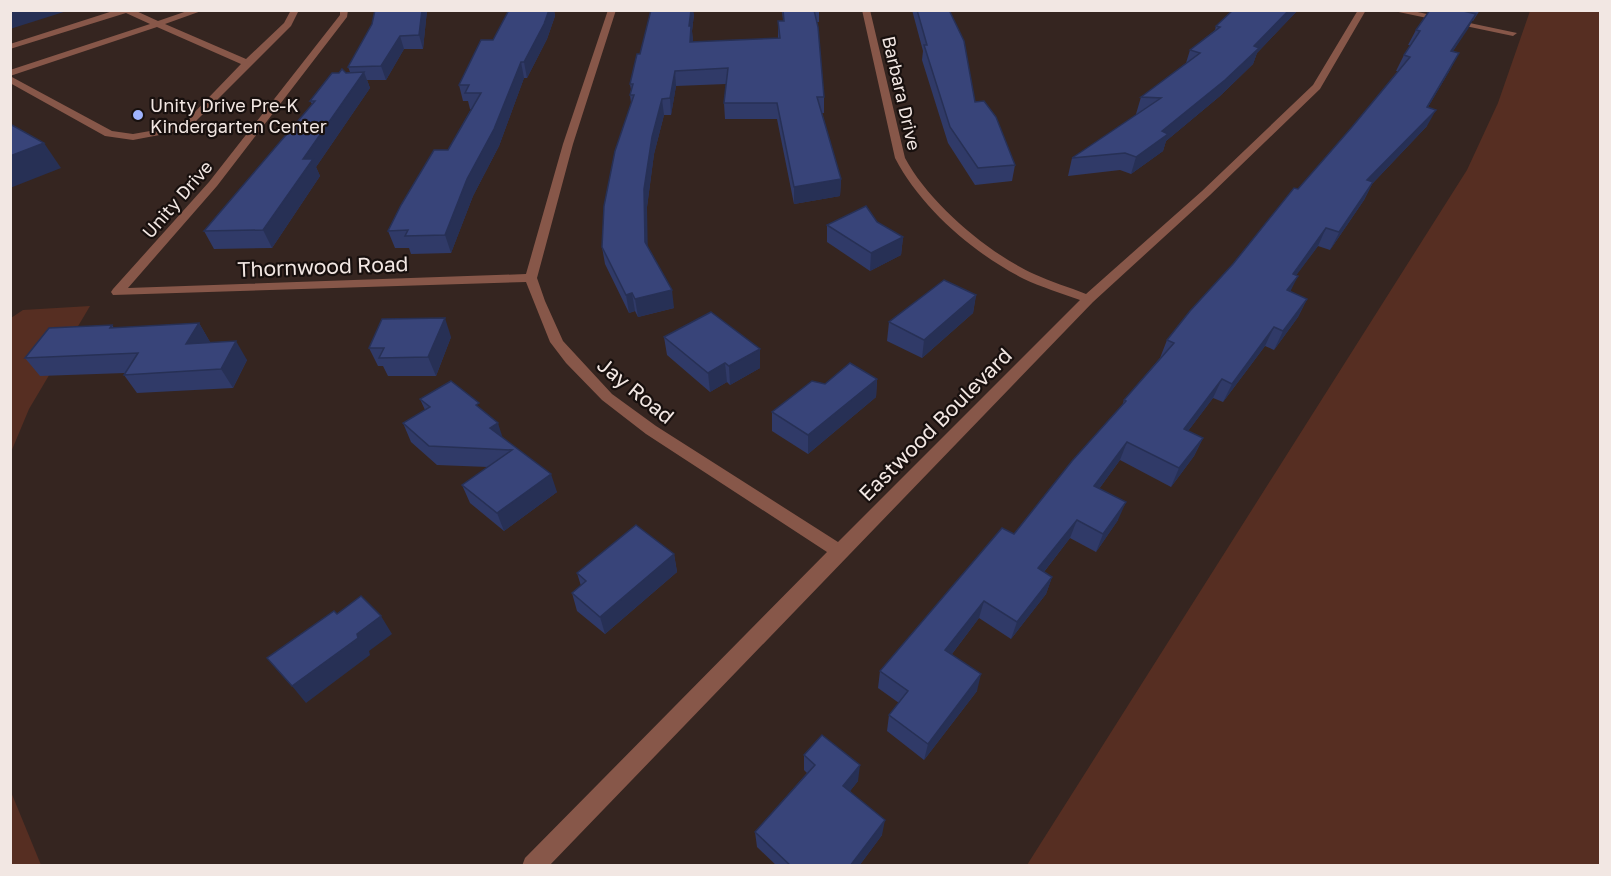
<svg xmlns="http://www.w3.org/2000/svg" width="1611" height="876" font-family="'Golos Text',sans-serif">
<rect width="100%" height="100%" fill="#352520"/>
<!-- green -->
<g fill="#562e22">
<path d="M1530,11H1600V865H1027L1467,170L1498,103Z"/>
<path d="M90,306L29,409L11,452V318L23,310Z"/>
<path d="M10,792H11L41,865H11Z"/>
</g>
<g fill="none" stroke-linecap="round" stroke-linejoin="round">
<!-- minor -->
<g fill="#875749" fill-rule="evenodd">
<path d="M116,10H134L158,21L190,10H204L165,24L246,59L284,23L291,10H299L291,26L195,122L170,133L133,140L105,136L10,83V76L112,131L133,134L167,128L189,118L241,64L157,27L10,76V70L150,24L126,13L10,49V44Z"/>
<path d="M340,10H348L347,17L217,186L128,288L526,274L563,144L608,10H616L573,144L537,278L545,301L563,341L612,394L656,426L838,542L1080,300C1061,293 1041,287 1024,279C973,253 921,208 895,158L862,10H870L905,158C929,203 988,253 1034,274C1051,282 1069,287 1086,294L1202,191L1313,85L1358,10H1366L1320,89L1210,195L1093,302L549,866H522L525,858L827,552L646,434L602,400L566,363L550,342L526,282L113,295L111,292L113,289L209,182L340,15Z"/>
<path d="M1389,10H1408L1517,33L1513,36Z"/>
</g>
</g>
<!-- wall -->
<g fill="#303a68">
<path d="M427,10L423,49H404L386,80H367L370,88L316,167L320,176L272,248L214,249L204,231L312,104L310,101L346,73L350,72L348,67Z"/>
<path d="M509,10H554L555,16L547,39L527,78H524L499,146L473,196L451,253L411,254L409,248H395L388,231L448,150L471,109H470L468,101H463L459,85L493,40Z"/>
<path d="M782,10H819V22H817L824,97V113H822L841,179L840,196L794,204L777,119H725L724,103L726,84L676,86L671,115H664L654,154L647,207V246L674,308L638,317L635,311L629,313L605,264L602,247L631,103L630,95L631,90L630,84L640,54L694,14L692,31L693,42L778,38V21H783Z"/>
<path d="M912,10H949L975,102L1015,165L1012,181L975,185L948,143L922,60L923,51Z"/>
<path d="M1233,10H1298L1257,53L1253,64L1220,96L1166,141L1163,151L1131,174L1120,170L1068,176L1072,158L1138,114H1136L1141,97L1186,63L1190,50L1215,30L1216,26Z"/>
<path d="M1430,10H1480L1473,21H1472L1453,51L1451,68L1428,107L1427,126L1372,184L1364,200L1330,250L1318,246L1296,275L1290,292L1307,299L1298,317L1274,350L1265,346L1223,402L1213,398L1188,431L1203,438L1194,456L1171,487L1120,460L1099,489L1118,520L1096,552L1070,538L1044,572L1052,577L1046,594L1011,639L979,618L952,654L977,691L924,760L887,731L889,715L899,703L878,688L880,671L1014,534L1122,406L1124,400L1160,358L1167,340L1352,127L1398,71H1396L1404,55L1410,45H1408L1416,30Z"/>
<path d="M877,222L903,237L901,255L870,271L827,242V225Z"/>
<path d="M976,295L973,313L922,358L887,341L889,322Z"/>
<path d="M199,323L210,342V343L247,360L233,388L137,393L124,375L125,373L40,376L25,358L112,325L114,328Z"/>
<path d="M451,337L436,376H388L383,366H378L369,348Z"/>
<path d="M664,337L760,368L730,385L727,382L710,392L667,355Z"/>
<path d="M877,379L876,397L808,454L772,431V412L825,384Z"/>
<path d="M420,399L481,410L503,438L557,492L504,531L470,503L462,485L488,467L437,465L411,442L403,423L425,410Z"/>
<path d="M674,554L677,572L605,634L577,611L572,593L581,586L577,573Z"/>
<path d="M804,755L858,781L850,791L882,835L859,866H777L757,847L755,832L807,773L804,770Z"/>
</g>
<!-- shaded-wall -->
<g fill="#273055">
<path d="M18,10H70L10,29V13Z"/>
<path d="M422,10H427L423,49L419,35Z"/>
<path d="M549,10H554L555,16L547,39L527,78L524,62Z"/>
<path d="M691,10H693L694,14L692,31L693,42L691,57L689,26Z"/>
<path d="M1289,10H1298L1257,53L1253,64L1220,96L1166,141L1163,151L1131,174L1136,157L1162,131L1254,46Z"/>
<path d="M1476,14L1468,29L1443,66L1451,51Z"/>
<path d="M400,36L404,49L386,80L381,66Z"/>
<path d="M1459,53L1451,68L1418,124L1427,107Z"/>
<path d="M521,62L524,78L499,146L473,196L451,253L445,235L467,179Z"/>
<path d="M675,71L676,86L671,115L670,98Z"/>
<path d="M364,72L370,88L316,167L320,176L272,248L263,230L303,159Z"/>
<path d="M662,99L664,115L654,154L647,207L648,260L645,242L644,189L652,137Z"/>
<path d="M1436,110L1427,126L1372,184L1364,200L1330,250L1367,180Z"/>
<path d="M44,143L61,168L10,188V156Z"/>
<path d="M841,179L840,196L794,204V187Z"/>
<path d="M1326,228L1318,246L1284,292L1293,274Z"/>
<path d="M903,237L901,255L870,271L871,253Z"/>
<path d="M1298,276L1289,294L1287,290Z"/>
<path d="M672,290L674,308L638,317L635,299Z"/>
<path d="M632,293L635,311L629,313L626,295Z"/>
<path d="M976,295L973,313L922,358L924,340Z"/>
<path d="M1307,299L1298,317L1274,350L1283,331Z"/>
<path d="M445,318L451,337L436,376L428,357Z"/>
<path d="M199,323L210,342L198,362L186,344Z"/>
<path d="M1274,327L1265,346L1223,402L1232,384Z"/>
<path d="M236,341L247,360L233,388L221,369Z"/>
<path d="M760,349V368L730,385L729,366Z"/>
<path d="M725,363L727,382L710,392L708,373Z"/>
<path d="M877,379L876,397L808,454V435Z"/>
<path d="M1222,379L1213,398L1176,447L1184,429Z"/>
<path d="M498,423L504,442L490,428Z"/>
<path d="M1203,438L1194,456L1171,487L1179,468Z"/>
<path d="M1127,442L1120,460L1088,504L1094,486Z"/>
<path d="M551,474L557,492L504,531L497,513Z"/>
<path d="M1126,502L1118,520L1096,552L1103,534Z"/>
<path d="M1077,520L1070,538L1033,586L1038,568Z"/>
<path d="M674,554L677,572L605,634L600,617Z"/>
<path d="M1052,577L1046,594L1011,639L1017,622Z"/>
<path d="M984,601L979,618L942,667L945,650Z"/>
<path d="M381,616L392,634L369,651L370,655L306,703L292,686L357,634Z"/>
<path d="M981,674L977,691L924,760L928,744Z"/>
<path d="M860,765L858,781L842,801L843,786Z"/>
<path d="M885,820L882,835L859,866H850Z"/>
</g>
<!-- building -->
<g fill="#384479" stroke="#273055" stroke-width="1.5">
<path d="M375,10H422L419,35L400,36L381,66L348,67L372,24Z"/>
<path d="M509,10H549L544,24L524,62H521L494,129L467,179L445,235L405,236L408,230L388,231L401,205L434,150H448L481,93H465L469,85H459L481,40H493Z"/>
<path d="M651,10H691L689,26H691L690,42L780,38L778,21H784L783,10H814L818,27L824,97H817L841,179L794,187L777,103H724L728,68L675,71L670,98L662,99L652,137L644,189L645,242L672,290L635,299L632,293L626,295L602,247L604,206L615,151L634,95H630L633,84H630L637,54H640Z"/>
<path d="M917,10H949L964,41L975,102L984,101L996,117L1015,165L978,168L950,127L924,45H927Z"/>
<path d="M1233,10H1289L1254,46L1259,48L1225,80L1162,131L1168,134L1136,157L1125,153L1072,158L1161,98L1141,97L1200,53L1190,50L1220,27L1216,26Z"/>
<path d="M1430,10H1459L1476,14L1451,51L1459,53L1427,107L1436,110L1367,180L1373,182L1339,232L1326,228L1293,274L1298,276L1287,290L1307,299L1283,331L1274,327L1232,384L1222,379L1184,429L1203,438L1179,468L1127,442L1094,486L1126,502L1103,534L1077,520L1038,568L1052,577L1017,622L984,601L945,650L981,674L928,744L889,715L908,691L880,671L1002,528L1014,534L1072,461L1126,401L1124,400L1174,343L1167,340L1190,311L1233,264L1294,188L1298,189L1352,127L1410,57L1404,55L1420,31L1416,30Z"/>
<path d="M342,69L346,73L364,72L303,159H313L263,230L204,231L315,101H310L332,73H339Z"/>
<path d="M10,124L44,143L10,156Z"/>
<path d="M866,206L877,222L903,237L871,253L827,225Z"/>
<path d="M944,280L976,295L924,340L889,322Z"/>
<path d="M711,312L760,349L729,366L725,363L708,373L664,337Z"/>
<path d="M445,318L428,357L379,358L384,348H369L382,319Z"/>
<path d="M199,323L186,344L236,341L221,369L124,375L138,353L25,358L49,328L112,325L110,328Z"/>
<path d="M850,363L877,379L808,435L772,412L812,381L825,384Z"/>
<path d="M451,381L479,403L476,405L498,423L490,428L551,474L497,513L462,485L512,450L429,446L403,423L430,407L420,399Z"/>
<path d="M636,525L674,554L600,617L572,593L586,581L577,573Z"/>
<path d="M361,596L381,616L357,634L358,638L292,686L267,658L334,611L337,614Z"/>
<path d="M822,735L860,765L843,786L885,820L850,866H791L755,832L815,765L804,755Z"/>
</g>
<!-- markers -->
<circle fill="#9fb3fd" stroke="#18100e" stroke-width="2" cx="138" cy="115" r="6"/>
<g text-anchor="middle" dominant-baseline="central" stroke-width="4.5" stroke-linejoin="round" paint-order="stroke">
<!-- far-street labels -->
<g font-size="18" fill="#f2e7e3" stroke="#18100e">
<text transform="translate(902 93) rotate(77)">Barbara Drive</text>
<text transform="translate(177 199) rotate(-49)">Unity Drive</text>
</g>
<!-- far-poi labels -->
<g font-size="18" fill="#f2e7e3" stroke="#18100e" text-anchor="start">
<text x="150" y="105">Unity Drive Pre-K<tspan x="150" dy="21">Kindergarten Center</tspan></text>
</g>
<!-- street labels -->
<g font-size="21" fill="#f2e7e3" stroke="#18100e">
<text transform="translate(323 266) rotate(-2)">Thornwood Road</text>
<text transform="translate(636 390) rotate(39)">Jay Road</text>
<text transform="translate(935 424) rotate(-45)">Eastwood Boulevard</text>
</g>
</g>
<!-- border -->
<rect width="1611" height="876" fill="none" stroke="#f2e7e3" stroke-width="24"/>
</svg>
